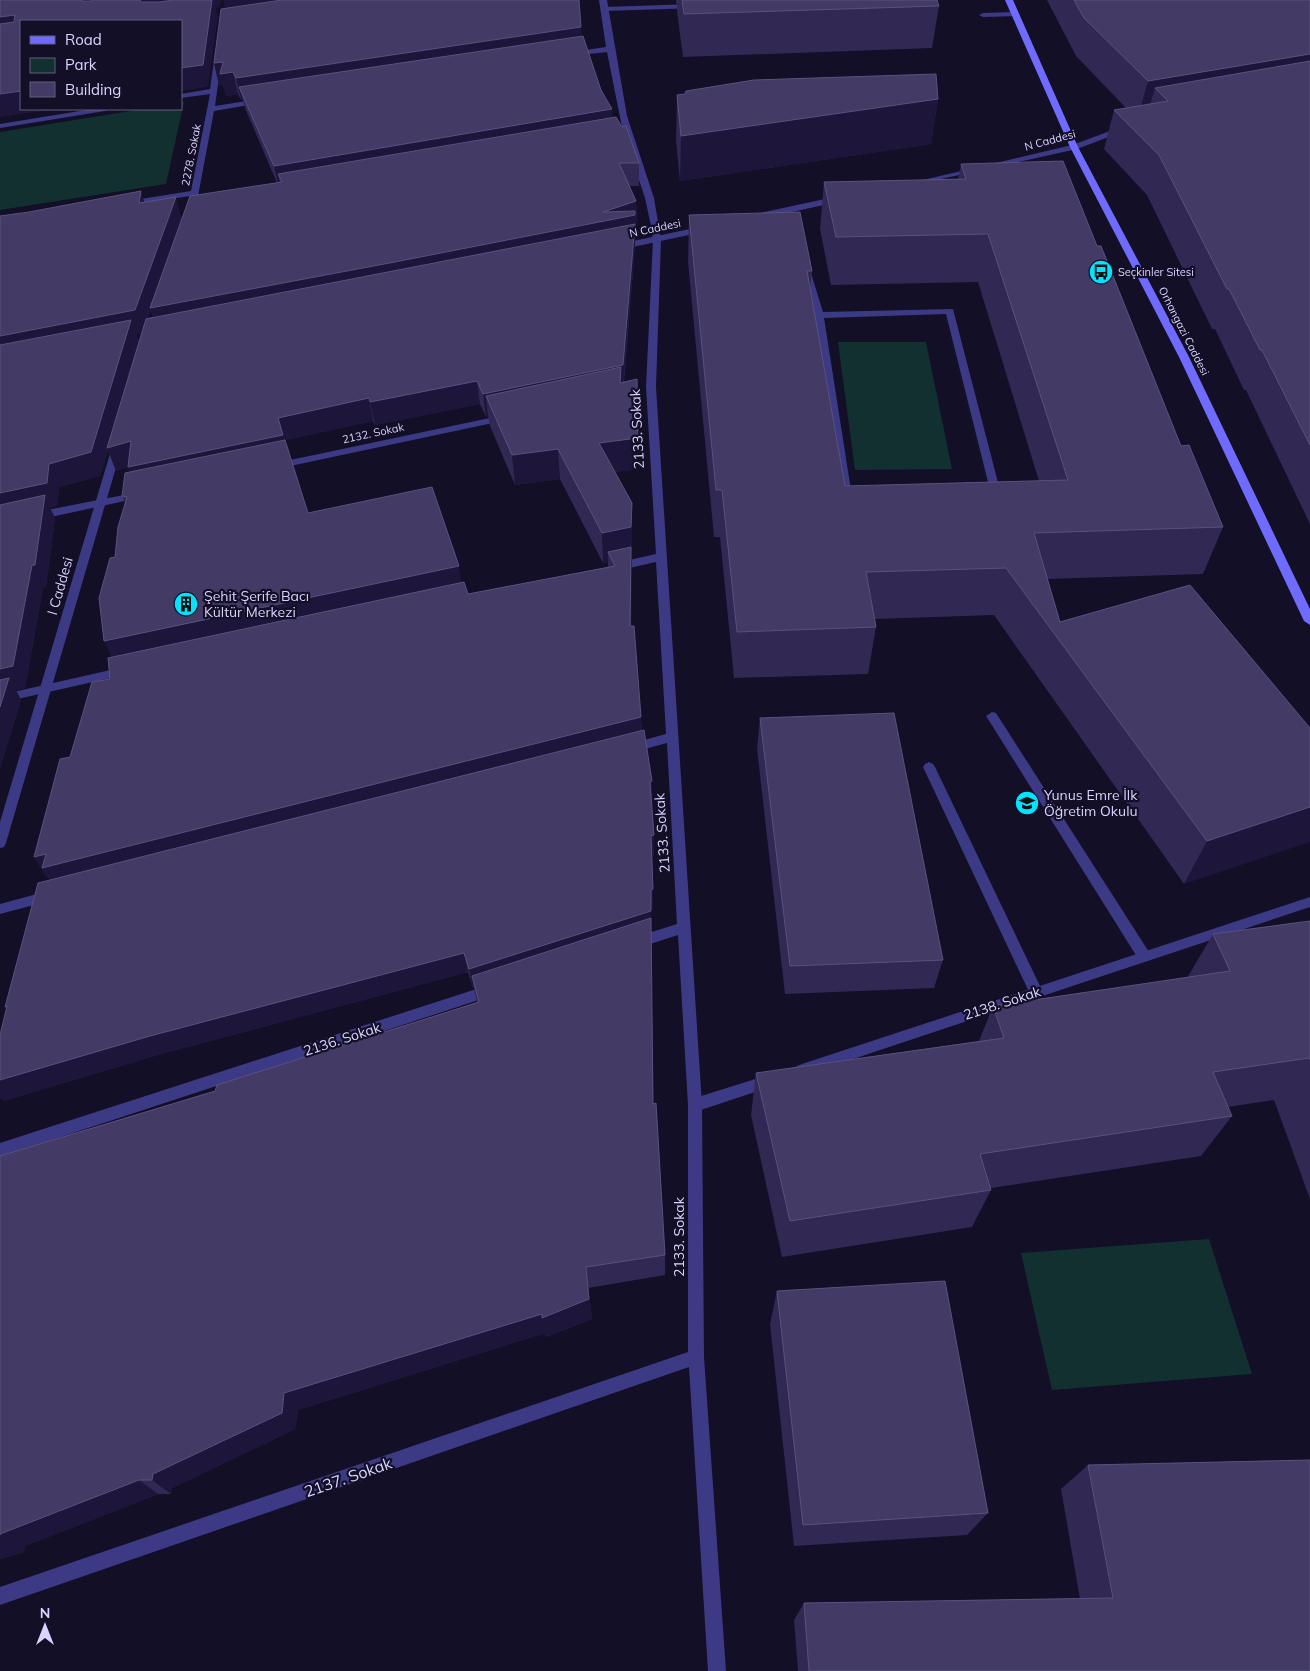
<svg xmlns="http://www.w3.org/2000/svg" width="1310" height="1671" font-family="Mulish,sans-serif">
<rect width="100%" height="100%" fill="#130f26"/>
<!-- green -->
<g fill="#12302f">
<path d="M184,102L166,184L0,210V132L143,109H181V103Z"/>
<path d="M838,342H926L952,469L855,470Z"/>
<path d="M1209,1239L1252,1374L1052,1390L1021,1253Z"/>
</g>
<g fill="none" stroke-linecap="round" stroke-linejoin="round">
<!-- service -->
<g fill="#3d3a85" fill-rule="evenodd">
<path d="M694,4H697V8L604,11L600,9L604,7Z"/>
<path d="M1015,12L1019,14L1018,16L983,17L979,15L983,13Z"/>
<path d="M806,267L810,270L823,312L953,309L1002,498L1001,500H993L992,498L946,314L824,318L853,503L848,506L844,505L814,315L802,270Z"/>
<path d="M992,712L996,713L1149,952L1151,956L1149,960L1144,962L1139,960L988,719L986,716Z"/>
<path d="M929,762L933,764L935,767L1041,988L1043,992L1041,996L1036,998L1031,996L923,767L925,764Z"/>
</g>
<!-- pedestrian -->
<g fill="#3d3a85" fill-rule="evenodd">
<path d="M1310,897V907L802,1076L797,1074L795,1070L797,1066L802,1064Z"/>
<path d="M771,1074L776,1075L778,1080L776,1085L695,1112L690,1110L688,1105L690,1100L695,1098Z"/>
</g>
<!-- minor -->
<g fill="#3d3a85" fill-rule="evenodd">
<path d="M599,0H607L627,116L654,198L661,240L656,387L702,1105L704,1357L726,1671H708L689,1367L0,1605V1587L688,1352V1105L678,935L635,949L630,947L628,943L630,939L677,924L667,743L630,753L626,751L624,748L626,745L666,734L656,562L616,571L611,567L616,563L656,554L646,387L653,240L651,226L645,198L623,132L607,52L572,56L568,54L572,52L606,47Z"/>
<path d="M215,53L222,55L215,106L260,99L264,101L260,103L214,111L195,212L188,210L190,196L125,206V202L128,201L191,191L210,94L181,98V94L210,89Z"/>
<path d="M92,109H109L105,111L0,128V124Z"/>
<path d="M504,415L507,416V420L276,469L271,466L276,463Z"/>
<path d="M139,492L144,495L143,497L37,520L32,516L37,512Z"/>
<path d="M124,667L130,671L128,674L0,703V695Z"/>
<path d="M48,891L53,892L54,896L53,900L0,914V904Z"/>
<path d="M492,984L497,986L499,990L497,994L0,1157V1143Z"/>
</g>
<!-- tertiary -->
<g fill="#3d3a85" fill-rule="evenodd">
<path d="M1124,126H1127V130L1077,149L914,185L910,183L1072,145Z"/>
<path d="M839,196L842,197V201L760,219L756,216L760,213Z"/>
<path d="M704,226L707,227V231L619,250L615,247L619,244Z"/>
<path d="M117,444L122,447L6,843L4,847L0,848V822L112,447Z"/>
</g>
<!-- secondary -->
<path fill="#6f6bff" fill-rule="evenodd" d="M1005,0H1013L1078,147L1189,357L1310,609V625L1304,621L1179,357L1070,147Z"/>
</g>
<!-- wall -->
<g fill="#312854" fill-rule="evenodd">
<path d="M676,0H937L939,6L932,48L683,57L677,11V3H676Z"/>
<path d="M1047,0H1310V524L1246,390H1244L1215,329H1212L1147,195L1104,149L1114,110L1126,108L1076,56Z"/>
<path d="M581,37L612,118L639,163V186H629L636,201L637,224H635V247L624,382L638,469L614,472L632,503V533L631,626L642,730L652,802H651L654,835V855L652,856L653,909H651L653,1104L665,1255V1275L588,1288L592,1319L546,1337L545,1333L298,1410L295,1429L172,1488L171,1494H158L25,1546L24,1552L0,1559V1156L215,1091L477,1002L474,988H473L468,972L161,1054L3,1101L50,880L48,877H46L70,757L110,679L115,557L125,503L122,496L130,472L128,467L116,471L108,450L100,476L59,487L57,506L50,508L55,518L46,587L43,588L25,688L16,690L21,700L0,768V216L144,202L182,218L277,183L245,108L243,100H241L238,94L226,96L223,85H219L214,63ZM151,310L153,317L148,318ZM141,333L139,342L136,334ZM480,404L486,417L488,416L490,426L515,485L560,479L603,563L608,562V567L468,594L462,583L308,513L285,440L373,421L375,425Z"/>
<path d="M677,95L938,99L931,144L680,181L676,140Z"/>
<path d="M961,164L1097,246L1181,446L1223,527L1203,574L1047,579L1060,622L1310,728L1184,884L994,615L875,619L876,627L868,674L734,678L720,537H714L688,262L689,215L812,271L810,289L845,486L1039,481L978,282L831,285L820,229L824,182L958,179Z"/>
<path d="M760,718L943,960L934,988L785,994L757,749Z"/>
<path d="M1310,921V1199L1274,1100L1228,1107L1232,1116L1201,1156L991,1188V1190L972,1227L782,1257L751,1115L756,1073L979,1041L993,1006L1187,978L1213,934Z"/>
<path d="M777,1291L988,1513L967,1535L794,1546L770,1324Z"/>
<path d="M1088,1465L1310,1671H798L794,1620L804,1603L1080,1599L1061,1489Z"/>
</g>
<!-- shaded-wall -->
<g fill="#1d163a">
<path d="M139,0H222L219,7L216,8L218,16L208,87L181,91V68L151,17Z"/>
<path d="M223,0H371L228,22Z"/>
<path d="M15,15L21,34L0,39V17Z"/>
<path d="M581,27L582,49L239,87L243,100H241L236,78Z"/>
<path d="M1310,54V90L1155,88L1146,118L1137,120L1148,81Z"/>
<path d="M223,62L233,72L238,94L226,96L223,85H219L214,63Z"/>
<path d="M21,91V109H58L0,117V94Z"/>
<path d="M938,99L931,144L680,181L681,136Z"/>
<path d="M612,109V131L282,182L278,174L281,188H279L274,166Z"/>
<path d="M141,191L148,214L139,203Z"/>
<path d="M176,197L182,220L603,212L636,201L637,224H635V247L623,388L486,396L488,416L486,417L483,394L623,365L158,330L151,310L143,333L136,334L139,343L131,441L278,418L369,398L373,421L285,440L137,490L128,467L116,471L108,450L100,476L59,487L57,506L50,508L55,518L46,587L43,588L25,688L16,690L21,700L0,768V336Z"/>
<path d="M477,381L480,404L375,425L370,402Z"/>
<path d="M638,438V469L600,474L599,443Z"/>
<path d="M558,449L560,479L515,485L512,455Z"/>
<path d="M632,503V533L631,649V557L608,552V562L603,563L602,533Z"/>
<path d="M459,566L463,594L116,668L104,641Z"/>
<path d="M641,717L642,738L55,888L48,877H46L34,857Z"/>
<path d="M652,781V802L650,803V782Z"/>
<path d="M1310,807V842L1184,884L1207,841Z"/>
<path d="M654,835V855L652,856L651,836Z"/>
<path d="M653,889V909H651V890Z"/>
<path d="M651,911V930L472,976L474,988H473L469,969Z"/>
<path d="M464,953L468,972L161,1054L3,1101L0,1098V1080L150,1036Z"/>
<path d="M586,1267L592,1319L546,1337L545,1333L298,1410L295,1429L172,1488L171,1494L152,1480L153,1474L284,1393Z"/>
<path d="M139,1480L158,1494L25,1546L24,1552L0,1559V1534Z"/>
</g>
<!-- building -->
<g fill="#433a66" stroke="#5a527e">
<path d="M0,0H82V1H92V0H140L141,2H160L172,0H212L203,65L181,68V21H21V91L0,94V24L14,22L15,15L0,17Z"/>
<path d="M282,0H579L581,27L236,78L233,72L220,74L223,62L214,63L221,9Z"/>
<path d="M682,0H937L939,6L684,14Z"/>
<path d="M1074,0H1310V54L1148,81L1084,18Z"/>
<path d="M583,36L601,90L612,109L274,166L239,87Z"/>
<path d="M1310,61V445L1262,350H1260L1229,289H1227L1159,155L1114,110L1168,101L1155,88Z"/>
<path d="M936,74L938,99L681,136L677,95L685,94L686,91L754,80Z"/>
<path d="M616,117L622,127L626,126L639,163H619L636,201L603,212L635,211V215L400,261L150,308L190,196L282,182L278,174Z"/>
<path d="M1063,161L1097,246H1101L1181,446L1189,445L1223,527L1034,533L1060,622L1190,585L1310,728V807L1207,841L1006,568L866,572L876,627L737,632L722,490H716L689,215L800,212L812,271H807L845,486L1068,480L988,234L836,237L824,182L966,179L961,164Z"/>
<path d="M141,191L139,203L176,197L135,310L0,336V216L29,212Z"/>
<path d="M635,224L623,365L483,394L477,381L370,402L369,398L278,418L283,435L128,467L131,441L107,448L146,319Z"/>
<path d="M131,320L91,452L49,464L47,483L0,493V345Z"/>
<path d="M621,367L620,383L637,379L638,438L599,443L632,503L631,527L602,533L558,449L512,455L486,396Z"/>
<path d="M285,440L308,513L432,487L459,566L104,641L99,598L110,558L115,557L118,527L127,497L122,496L125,473Z"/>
<path d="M45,495L35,565H32L13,666L0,669V505Z"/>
<path d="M631,547L630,626H634L641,717L42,868L46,854L34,857L60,759L70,757L92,682L110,679L108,658L464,582L468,594L615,566L608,552Z"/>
<path d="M9,678L0,707V680Z"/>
<path d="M894,713L943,960L790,966L760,718Z"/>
<path d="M644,730L652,781L650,782L654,835L651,836L653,889L651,890V911L469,969L464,953L150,1036L0,1080V1035L7,1006L5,1007L38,883Z"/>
<path d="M651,918L653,1104L656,1103L665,1255L586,1267L589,1299L542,1318V1314L284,1393L282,1413L153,1474L152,1480H139L0,1534V1535V1156L215,1091L217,1085L479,1002L472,976Z"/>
<path d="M1310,921V1060L1309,1058L1213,1072L1232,1116L980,1154L991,1190L790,1221L756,1073L1004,1038L993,1006L1230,971L1213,934Z"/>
<path d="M945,1281L988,1513L803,1525L777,1291Z"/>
<path d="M1310,1460V1671H809L804,1603L1113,1598L1088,1465Z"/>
</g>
<!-- icons -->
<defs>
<g id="bus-disc" transform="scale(1.25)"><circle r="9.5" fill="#00e5ff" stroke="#130f26"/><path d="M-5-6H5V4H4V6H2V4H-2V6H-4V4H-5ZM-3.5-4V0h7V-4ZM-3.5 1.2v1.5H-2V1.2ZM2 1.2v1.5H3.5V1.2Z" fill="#111"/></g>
<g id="building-disc" transform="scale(1.25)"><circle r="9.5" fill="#00e5ff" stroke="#130f26"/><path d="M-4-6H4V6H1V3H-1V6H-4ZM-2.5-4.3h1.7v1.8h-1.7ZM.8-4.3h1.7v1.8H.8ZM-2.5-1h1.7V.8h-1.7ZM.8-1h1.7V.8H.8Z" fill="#111"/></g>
<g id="school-disc" transform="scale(1.25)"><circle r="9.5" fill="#00e5ff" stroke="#130f26"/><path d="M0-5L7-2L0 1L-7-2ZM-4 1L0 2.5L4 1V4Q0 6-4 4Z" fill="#111"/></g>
</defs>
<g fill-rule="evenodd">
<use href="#bus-disc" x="1101" y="272"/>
<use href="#building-disc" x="186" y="604"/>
<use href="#school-disc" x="1027" y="803"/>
</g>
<g text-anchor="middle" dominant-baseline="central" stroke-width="4.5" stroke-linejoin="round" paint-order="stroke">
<!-- far-street labels -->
<g font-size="11" fill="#d9d4ff" stroke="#130f26">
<text transform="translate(1050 140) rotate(-15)">N Caddesi</text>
<text transform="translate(191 155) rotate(-79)">2278. Sokak</text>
<text transform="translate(655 228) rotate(-12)">N Caddesi</text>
<text transform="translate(1184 331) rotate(63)">Orhangazi Caddesi</text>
<text transform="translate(373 433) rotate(-12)">2132. Sokak</text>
</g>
<!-- far-poi labels -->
<g font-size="11" fill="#d9d4ff" stroke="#130f26" text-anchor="start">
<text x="1118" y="272">Seçkinler Sitesi</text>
</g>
<!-- street labels -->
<g font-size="14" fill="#d9d4ff" stroke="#130f26">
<text transform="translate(637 429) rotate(-93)">2133. Sokak</text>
<text transform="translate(60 586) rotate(-74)">I Caddesi</text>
<text transform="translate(662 833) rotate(-94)">2133. Sokak</text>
<text transform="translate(1002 1003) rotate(-18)">2138. Sokak</text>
<text transform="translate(342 1039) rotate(-18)">2136. Sokak</text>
<text transform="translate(679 1237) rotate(-90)">2133. Sokak</text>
</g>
<!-- poi labels -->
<g font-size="14" fill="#d9d4ff" stroke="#130f26" text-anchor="start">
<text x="204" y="596">Şehit Şerife Bacı<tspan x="204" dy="16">Kültür Merkezi</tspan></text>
<text x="1044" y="795">Yunus Emre İlk<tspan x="1044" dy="16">Öğretim Okulu</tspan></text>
</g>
<!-- near-street labels -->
<g font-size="16" fill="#d9d4ff" stroke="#130f26">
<text transform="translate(348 1477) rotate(-19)">2137. Sokak</text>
</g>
</g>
<!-- legend -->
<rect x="20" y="20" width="162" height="90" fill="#130f26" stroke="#625e7d"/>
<rect x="30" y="36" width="25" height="8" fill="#6f6bff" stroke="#625e7d"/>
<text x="65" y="45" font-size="15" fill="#d9d4ff">Road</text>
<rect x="30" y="58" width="25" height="15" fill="#12302f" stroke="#625e7d"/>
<text x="65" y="70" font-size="15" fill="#d9d4ff">Park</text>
<rect x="30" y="82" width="25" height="15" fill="#433a66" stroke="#625e7d"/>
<text x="65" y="95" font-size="15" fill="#d9d4ff">Building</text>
<!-- north arrow -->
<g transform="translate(45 1626)" stroke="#130f26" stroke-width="4" paint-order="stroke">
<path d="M0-4L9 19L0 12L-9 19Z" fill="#d9d4ff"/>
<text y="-8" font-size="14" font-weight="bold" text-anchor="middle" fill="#d9d4ff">N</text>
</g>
</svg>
